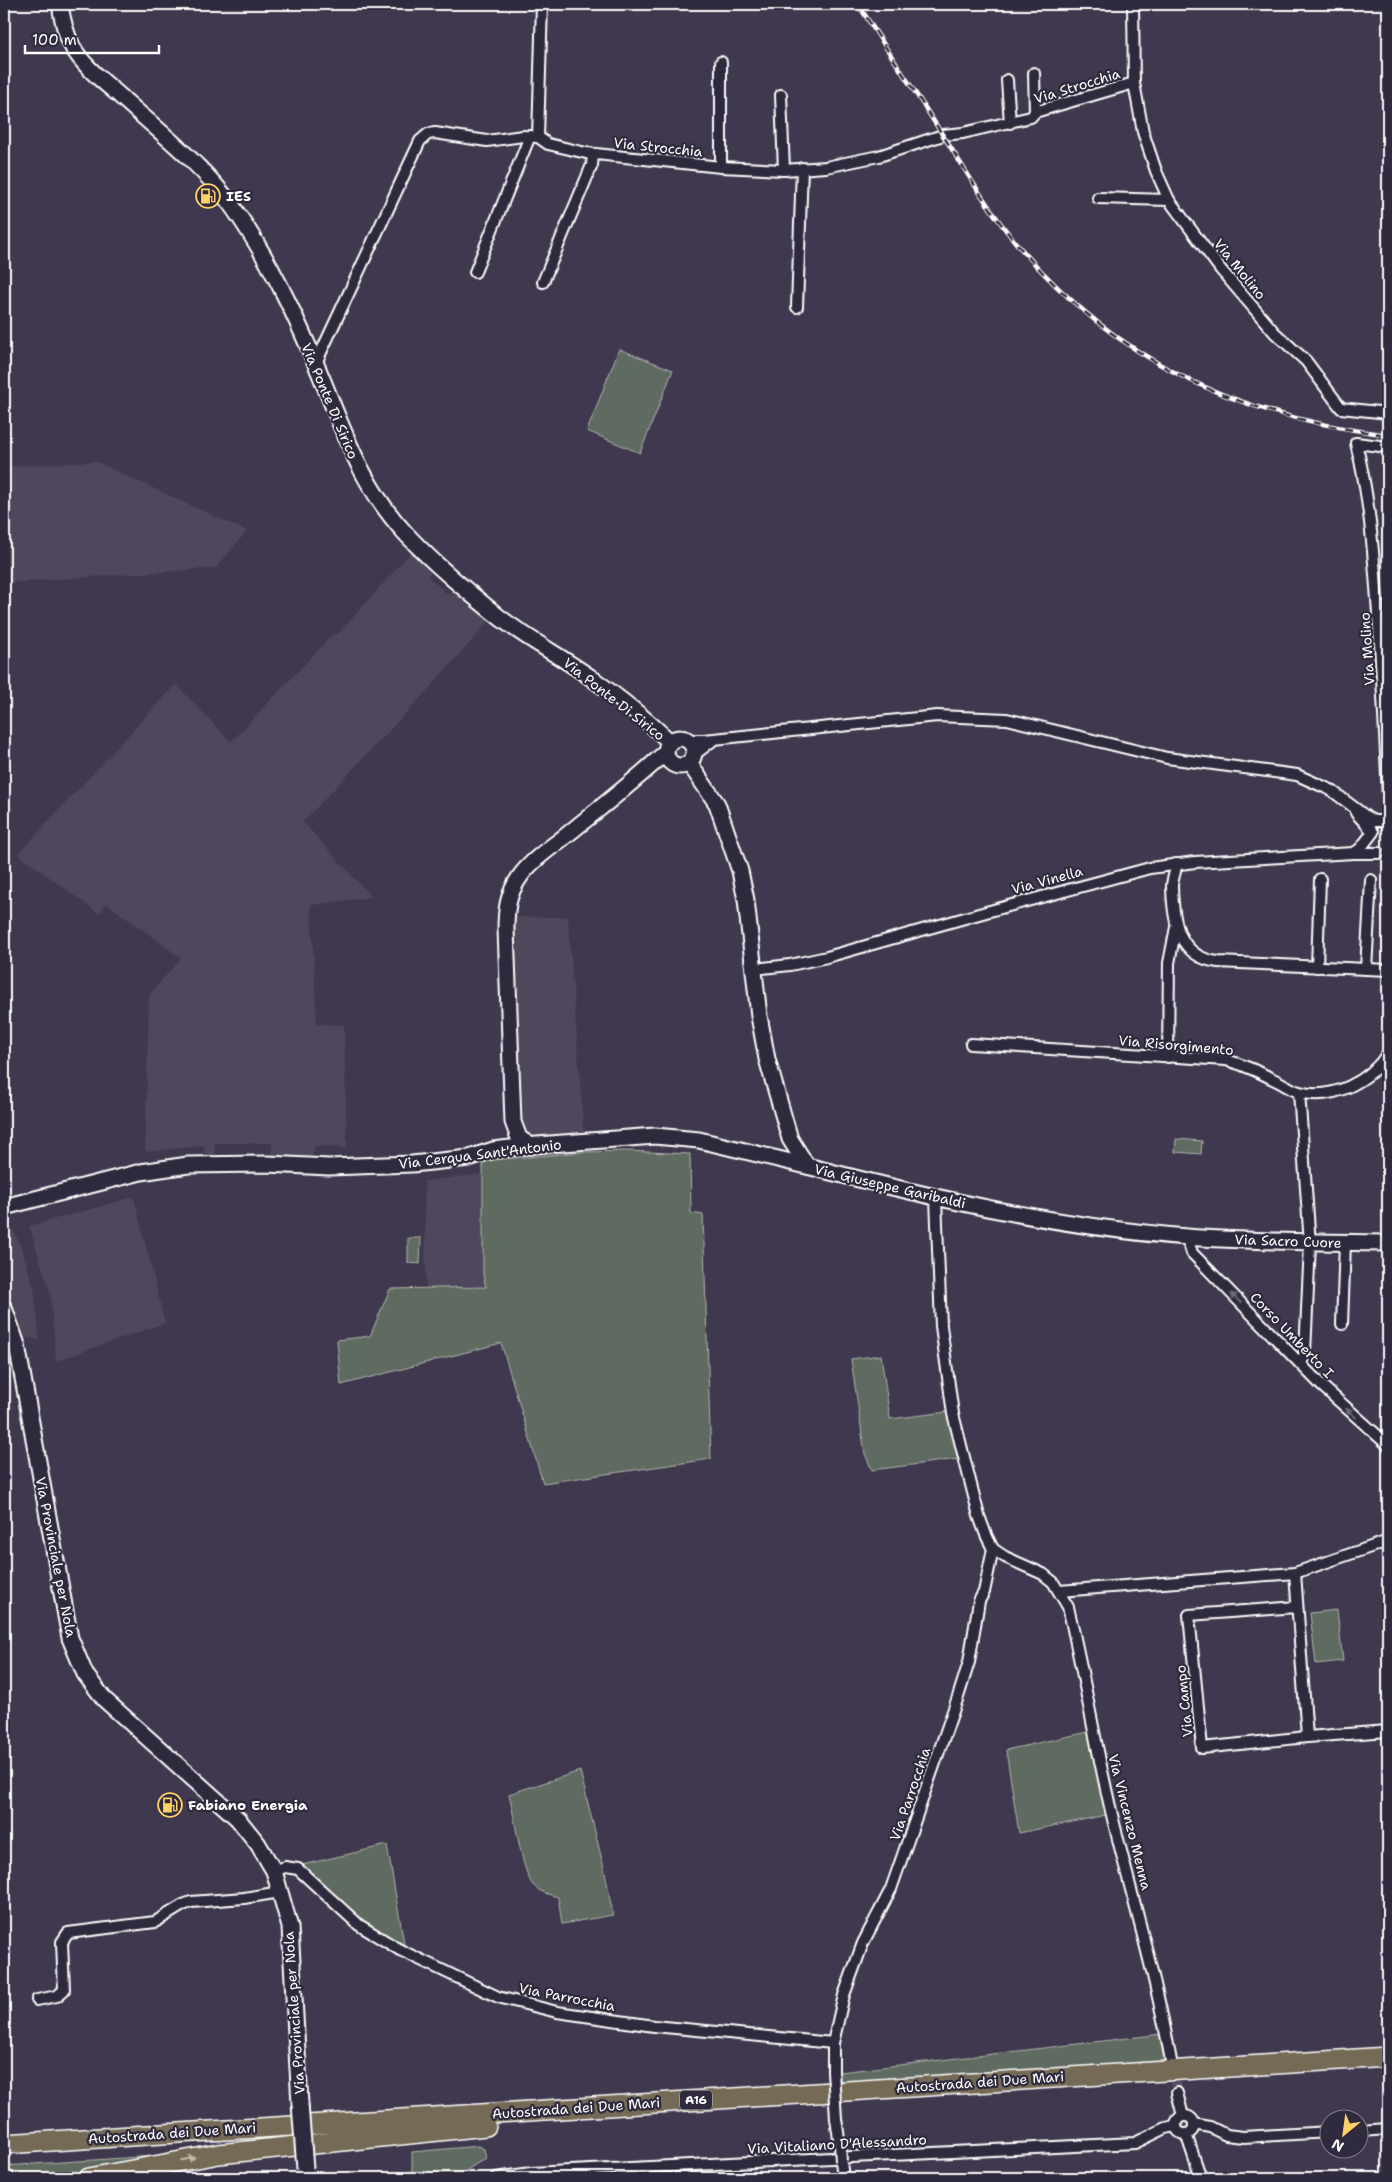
<svg xmlns="http://www.w3.org/2000/svg" width="1392" height="2182" font-family="'Shantell Sans',sans-serif">
<rect width="100%" height="100%" fill="#40384e"/>
<filter id="ink" filterUnits="userSpaceOnUse"><feTurbulence type="fractalNoise" baseFrequency=".02" numOctaves="2"/><feDisplacementMap in="SourceGraphic" scale="10" xChannelSelector="R" yChannelSelector="G"/><feConvolveMatrix kernelMatrix="1 2 1 2 8 2 1 2 1" color-interpolation-filters="sRGB"/></filter>
<g filter="url(#ink)">
<!-- built -->
<g fill="#4f465c">
<path d="M95,461L140,482L247,531L216,568L4,583V467Z"/>
<path d="M412,551L431,569L428,577L448,594L455,589L492,618L426,692L303,822L372,897L311,905L317,1024L344,1025L347,1148L315,1146L311,1159L272,1156V1143H215V1157H205L204,1146L145,1152L149,995L181,958L106,903L99,914L18,854L176,684L231,742L334,633L337,635Z"/>
<path d="M513,917H568L584,1136L535,1141L524,1131L521,1123Z"/>
<path d="M483,1174V1274L487,1287L426,1289L424,1181Z"/>
<path d="M134,1197L165,1323L56,1361L50,1292L29,1226Z"/>
<path d="M6,1217L21,1246L34,1287L40,1340L21,1337L8,1299L4,1292V1218Z"/>
</g>
<!-- green -->
<g fill="#5f6b61" stroke="#afb5b0">
<path d="M619,349L673,370L640,453L587,431Z"/>
<path d="M1176,1139L1202,1141L1201,1154L1175,1152Z"/>
<path d="M627,1151L690,1154L691,1213L703,1215L711,1459L543,1483L501,1343L341,1385L337,1340L370,1336L390,1289L486,1287L483,1274V1161L584,1152Z"/>
<path d="M408,1238H421L420,1264L408,1263Z"/>
<path d="M881,1355L890,1419L947,1412L959,1459L872,1470L865,1454L851,1359Z"/>
<path d="M1337,1610L1343,1661L1316,1664L1310,1613Z"/>
<path d="M1088,1732L1106,1815L1019,1833L1006,1750Z"/>
<path d="M580,1771L605,1872L613,1915L562,1924L558,1897C550,1895 539,1892 533,1885C522,1872 514,1814 509,1794Z"/>
<path d="M387,1845L405,1949L360,1922L298,1866Z"/>
<path d="M1162,2034L1166,2063L840,2082V2072Z"/>
<path d="M478,2146L484,2149L486,2158L454,2178H412V2152Z"/>
<path d="M153,2156H155L93,2172L46,2178H4V2166Z"/>
</g>
<g fill="none" stroke-linecap="round" stroke-linejoin="round">
<!-- street-tunnel -->
<path stroke="#534c60" stroke-width="10" stroke-dasharray="10 5" stroke-linecap="butt" d="M1172,2067L1177,2093"/>
<!-- street casing -->
<g stroke="#fff" stroke-width="14">
<g id="street">
<path d="M1133,4L1134,83L1143,132L1156,171L1169,200L1221,270L1275,333L1306,361L1341,408L1388,413"/>
<path d="M721,62V167"/>
<path d="M1034,73L1035,112"/>
<path d="M1007,80L1010,123"/>
<path d="M781,95L784,170"/>
<path d="M538,137L542,4"/>
<path d="M1098,198L1169,200"/>
<path d="M475,272L530,136"/>
<path d="M543,282L592,165L593,154"/>
<path d="M797,307L802,168"/>
<path d="M316,363L420,141L428,134L435,133L487,141L523,136L538,137L548,144L586,153L721,167L784,170L826,167L879,156L943,135L963,133L1031,117L1035,112L1134,83"/>
<path d="M1388,447L1356,443C1369,495 1373,547 1377,600C1382,666 1385,731 1388,797"/>
<path d="M686,740H704L937,716L1007,719L1167,758L1297,775L1331,790L1368,818L1374,821H1386"/>
<path d="M694,755L712,741"/>
<path d="M1354,853L1360,849L1373,832L1356,813"/>
<path d="M1176,864C1176,872 1172,879 1172,887C1173,921 1178,957 1218,962L1388,970"/>
<path d="M1317,967L1320,879"/>
<path d="M754,969L790,965L827,957L986,912L1150,868L1195,862L1354,853H1379"/>
<path d="M1366,969L1371,880"/>
<path d="M971,1044L1226,1060C1245,1065 1261,1073 1279,1082C1285,1085 1292,1090 1299,1092C1333,1101 1370,1081 1388,1053"/>
<path d="M1168,1057L1169,963L1176,927"/>
<path d="M1299,1092L1310,1244L1305,1353L1301,1364"/>
<path d="M936,1198L941,1326L953,1414L979,1516L986,1535L993,1549L1005,1557L1043,1574L1053,1582L1068,1607C1084,1675 1095,1743 1111,1811C1131,1894 1156,1976 1171,2061"/>
<path d="M1187,1237L1192,1253L1322,1386L1388,1445"/>
<path d="M1342,1324L1345,1243"/>
<path d="M1295,1573L1307,1737"/>
<path d="M1059,1591L1295,1573L1388,1541"/>
<path d="M1297,1607L1189,1615L1202,1748L1307,1737L1388,1731"/>
<path d="M274,1871L285,1867L298,1869L359,1925L400,1950L498,1997L557,2012L654,2026L833,2043"/>
<path d="M37,2000L57,1996L64,1990L62,1942L68,1933L155,1922L183,1905L191,1902L244,1898L280,1892"/>
<path d="M833,2071V2043L844,1995L863,1943L891,1889L959,1694L969,1662L979,1601L984,1592L993,1549"/>
<path d="M1177,2093L1183,2116"/>
<circle cx="1185" cy="2125" r="9"/>
<path d="M836,2119L840,2145"/>
<path d="M1194,2124L1210,2127L1226,2135L1243,2137L1330,2132"/>
<path d="M1360,2131L1388,2129"/>
<path d="M1186,2134L1201,2178"/>
<path d="M841,2161L843,2178"/>
<path d="M496,2178L531,2173L1135,2143L1166,2128L1175,2126"/>
</g>
</g>
<!-- secondary casing -->
<g stroke="#fff" stroke-width="19">
<g id="secondary">
<path d="M60,4C62,19 65,32 72,46C83,66 103,81 120,96C158,131 201,163 232,206C267,255 292,308 315,362C342,425 359,484 407,535C435,565 467,591 499,617C528,639 560,656 590,677C618,697 645,718 670,742"/>
<circle cx="680" cy="752" r="14"/>
<path d="M689,763L717,804L740,871L746,900L759,1016L767,1059L790,1139L807,1166C932,1198 1059,1227 1187,1237C1254,1242 1321,1242 1388,1243"/>
<path d="M531,1146L519,1138L513,1122L506,929C506,910 508,894 519,878C531,860 552,847 568,834C601,807 635,781 666,752"/>
<path d="M4,1207L141,1172L188,1165L267,1164L329,1167L412,1164L469,1158L493,1150L537,1145L655,1136L699,1140L807,1166"/>
<path d="M4,1308L17,1345L70,1638L85,1674L105,1700L238,1819L258,1844L274,1871L290,1927L300,2104"/>
</g>
</g>
<!-- highway casing -->
<g stroke="#fff" stroke-width="22">
<g id="highway">
<path d="M4,2144L1388,2057"/>
<path d="M89,2178L219,2154L486,2126"/>
</g>
</g>
<!-- street -->
<use href="#street" stroke="#2f2a3d" stroke-width="10"/>
<!-- secondary -->
<use href="#secondary" stroke="#2f2a3d" stroke-width="15"/>
<!-- highway -->
<use href="#highway" stroke="#756a55" stroke-width="19"/>
<!-- rail casing -->
<g stroke="#fff" stroke-width="4.5">
<path id="rail" d="M858,4C885,47 914,90 942,134C966,171 988,209 1016,243C1117,362 1235,416 1388,435"/>
</g>
<!-- rail -->
<use href="#rail" stroke="#2f2a3d" stroke-width="2.5" stroke-dasharray="8" stroke-linecap="butt"/>
<!-- street-bridge casing -->
<g stroke="#fff" stroke-width="14" stroke-linecap="butt">
<g id="street-bridge">
<path d="M833,2071L836,2119"/>
<path d="M840,2145L841,2161"/>
</g>
</g>
<!-- secondary-bridge casing -->
<g stroke="#fff" stroke-width="19" stroke-linecap="butt">
<path id="secondary-bridge" d="M300,2104L305,2169"/>
</g>
<!-- street-bridge -->
<use href="#street-bridge" stroke="#2f2a3d" stroke-width="10"/>
<!-- secondary-bridge -->
<use href="#secondary-bridge" stroke="#2f2a3d" stroke-width="15"/>
</g>
<!-- one-way arrows -->
<defs><path id="oneway-solid" d="M-6-.8H1V-3.2L6.5 0L1 3.2V.8H-6Z" transform="scale(1.25)"/></defs>
<g fill="#6d6a77">
<use href="#oneway-solid" transform="translate(1236 1298) rotate(-135)"/>
<use href="#oneway-solid" transform="translate(1351 1413) rotate(-137)"/>
</g>
<use fill="#c1bcb2" href="#oneway-solid" transform="translate(188 2159) rotate(-10)"/>
</g>
<!-- icons -->
<defs>
<g id="fuel-ring" transform="scale(1.25)"><circle r="9.5" fill="#2f2a3d" stroke="#ffd166" stroke-width="1.5"/><path d="M-5.5-6h7V0h2V4h1.3V-2.5L3-4.5l.8-.8L6-3V5H2.5V1h-1V6h-7ZM-4.2-4.7v3.2H.2V-4.7Z" fill="#ffd166"/></g>
</defs>
<g fill-rule="evenodd">
<use href="#fuel-ring" x="208" y="196"/>
<use href="#fuel-ring" x="170" y="1805"/>
</g>
<g text-anchor="middle" dominant-baseline="central" stroke-width="4.5" stroke-linejoin="round" paint-order="stroke">
<!-- shield labels -->
<rect fill="#2f2a3d" stroke="#c1bfc5" stroke-width="1" x="680" y="2090.5" width="32" height="19" rx="4"/>
<g font-size="12" font-weight="bold" fill="#fff">
<text x="696" y="2100">A16</text>
</g>
<!-- street labels -->
<g font-size="14" fill="#fff" stroke="#2f2a3d">
<text transform="translate(1077 86) rotate(-17)">Via Strocchia</text>
<text transform="translate(658 147) rotate(6)">Via Strocchia</text>
<text transform="translate(1240 269) rotate(51)">Via Molino</text>
<text transform="translate(330 401) rotate(67)">Via Ponte Di Sirico</text>
<text transform="translate(1367 649) rotate(-94)">Via Molino</text>
<text transform="translate(614 699) rotate(38)">Via Ponte Di Sirico</text>
<text transform="translate(1047 880) rotate(-15)">Via Vinella</text>
<text transform="translate(1176 1045) rotate(5)">Via Risorgimento</text>
<text transform="translate(480 1154) rotate(-7)">Via Cerqua Sant'Antonio</text>
<text transform="translate(890 1186) rotate(13)">Via Giuseppe Garibaldi</text>
<text transform="translate(1288 1241) rotate(2)">Via Sacro Cuore</text>
<text transform="translate(1292 1335) rotate(46)">Corso Umberto I</text>
<text transform="translate(56 1557) rotate(79)">Via Provinciale per Nola</text>
<text transform="translate(1184 1701) rotate(-96)">Via Campo</text>
<text transform="translate(910 1794) rotate(-71)">Via Parrocchia</text>
<text transform="translate(1130 1822) rotate(76)">Via Vincenzo Menna</text>
<text transform="translate(567 1997) rotate(11)">Via Parrocchia</text>
<text transform="translate(294 2013) rotate(-94)">Via Provinciale per Nola</text>
<text transform="translate(980 2082) rotate(-4)">Autostrada dei Due Mari</text>
<text transform="translate(576 2108) rotate(-4)">Autostrada dei Due Mari</text>
<text transform="translate(172 2133) rotate(-4)">Autostrada dei Due Mari</text>
<text transform="translate(837 2144) rotate(-3)">Via Vitaliano D'Alessandro</text>
</g>
<!-- poi labels -->
<g font-size="14" font-weight="bold" fill="#fff" stroke="#2f2a3d" text-anchor="start">
<text x="226" y="196">IES</text>
<text x="188" y="1805">Fabiano Energia</text>
</g>
</g>
<!-- margin -->
<rect width="1392" height="2182" fill="none" stroke="#2f2a3d" stroke-width="20"/>
<rect x="10" y="10" width="1372" height="2162" fill="none" stroke="#fff" stroke-width="2" filter="url(#ink)"/>
<!-- north arrow -->
<g transform="translate(1344 2134) rotate(209)"><circle r="24" fill="#2f2a3d" stroke="#827f8b"/>
<path d="M0-4L9 19L0 12L-9 19Z" fill="#ffd166"/>
<text y="-8" font-size="14" font-weight="bold" text-anchor="middle" fill="#ffffff">N</text>
</g>
<!-- scale -->
<path d="M25 45v8h134v-8" fill="none" stroke="#ffffff" stroke-width="2.5"/>
<text x="32" y="45" font-size="15" fill="#ffffff" stroke="#2f2a3d" stroke-width="4" paint-order="stroke">100 m</text>
</svg>
